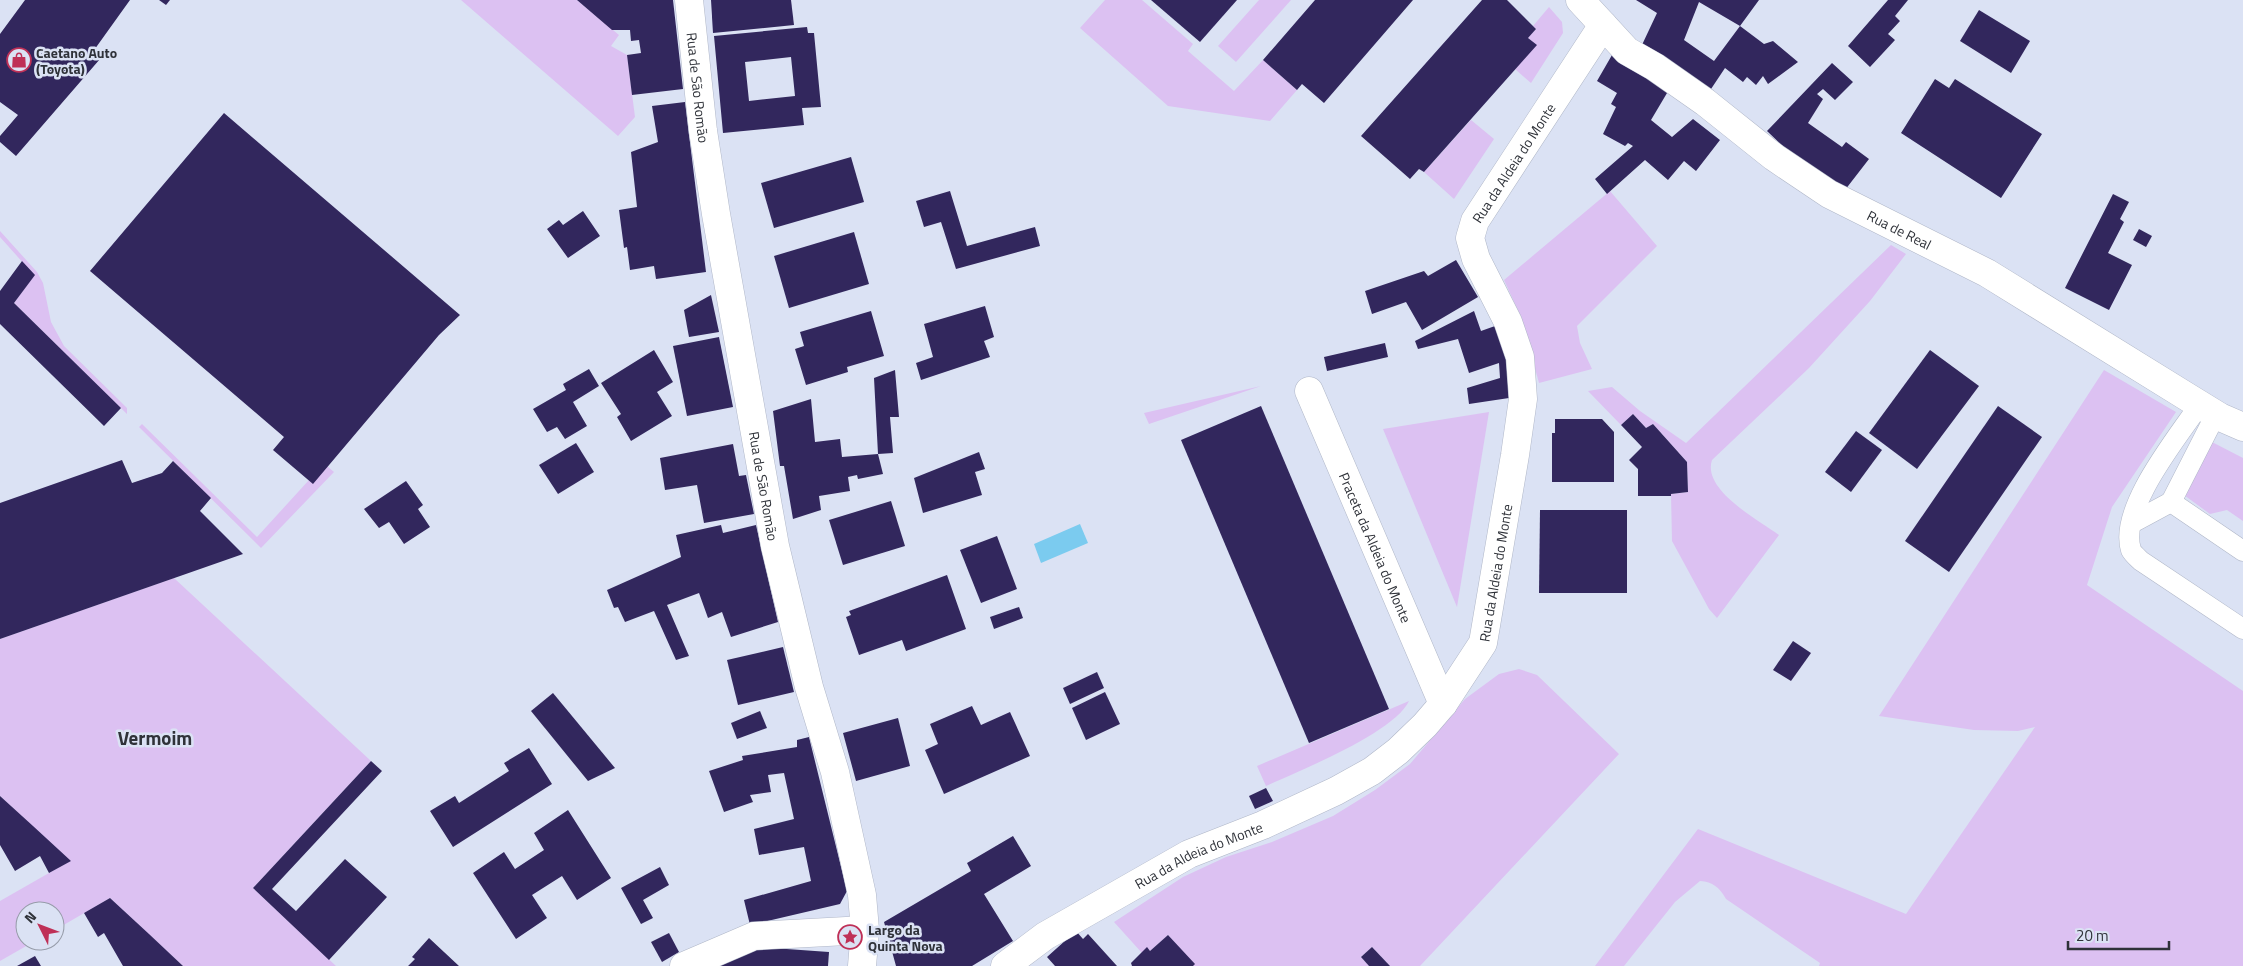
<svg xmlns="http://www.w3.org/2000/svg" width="2243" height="966" font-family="'Titillium Web',sans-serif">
<rect width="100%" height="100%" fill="#dbe2f4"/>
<!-- green -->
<g fill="#dcc1f2">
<path d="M461,0H577L619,35L611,46L627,55L635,117L618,136Z"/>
<path d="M1105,0H1142L1193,44L1188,51L1234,91L1263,60L1297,90L1270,121L1168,106L1080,28Z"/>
<path d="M1259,0H1291L1236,62L1218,46Z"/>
<path d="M1549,7L1562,22L1563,33L1531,83L1515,69L1536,45L1528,38L1536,29L1533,26Z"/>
<path d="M1471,120L1494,139L1454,199L1424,172Z"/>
<path d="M1610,191L1657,246L1577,326L1580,343L1592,369L1539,383L1521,317L1504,280Z"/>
<path d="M0,231L37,272L43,283L51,322L64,346L127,408V414L14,303L34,275L0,237Z"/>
<path d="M1891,245L1906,254L1870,301L1809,368L1712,460C1702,490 1757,519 1779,535L1717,618L1709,609L1672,541L1671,494L1688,492L1687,462L1653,424L1646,428L1633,414L1621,425L1588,391L1612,387L1640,411L1686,443Z"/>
<path d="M2104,370L2176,412L2112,507L2087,585L2243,691V966H1819L1820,963L1726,899C1719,887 1713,882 1700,881L1675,902L1624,966H1595L1698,829L1906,914L2035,727L2018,731L1974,730L1879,716Z"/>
<path d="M1261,386L1149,424L1144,413Z"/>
<path d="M1489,412L1457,607L1383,429Z"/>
<path d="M142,424L257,537L309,480L327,466L334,472L261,548L139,427Z"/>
<path d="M2212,442L2243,458V521L2227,510L2210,514L2184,495Z"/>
<path d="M174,578L371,761L253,888L336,966H183L110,898L55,930V911H25V941H35L0,961V901L70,861L0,796V639Z"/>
<path d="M1519,669L1537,675L1619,754L1420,966H1390L1372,947L1361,957L1369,966H1193L1194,964L1168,935L1150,951L1147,948L1142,953L1114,922L1183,877L1226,857L1272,842L1333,816L1375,790L1410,764L1465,699L1499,674Z"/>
<path d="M1409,701C1394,733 1299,771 1266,786L1257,766Z"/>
</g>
<!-- water -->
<path fill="#7bcbef" d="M1080,524L1088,543L1041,563L1034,544Z"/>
<!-- building -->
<g fill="#32275d" fill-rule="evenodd">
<path d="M25,0H130L92,53L100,59L16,156L0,142V136L18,115L0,102V34Z"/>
<path d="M159,0H170L166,5Z"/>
<path d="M577,0H673L683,89L632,95L627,55L641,53L639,40L631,41L630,30H612Z"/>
<path d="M711,0H791L794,25L713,33Z"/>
<path d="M1151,0H1237L1200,42Z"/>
<path d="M1315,0H1413L1324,103L1302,84L1297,90L1263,60Z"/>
<path d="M1482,0H1507L1536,29L1528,38L1537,45L1424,172L1419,169L1410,179L1361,136Z"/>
<path d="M1636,0H1759L1740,26L1699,2L1684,40L1714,61L1740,26L1764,44L1773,41L1798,62L1768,84L1763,76L1756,85L1747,77L1743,82L1725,68L1709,92L1641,47L1657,13Z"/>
<path d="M1888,0H1908L1895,16L1900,21L1888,34L1895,40L1870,67L1848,46Z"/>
<path d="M1979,10L2030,41L2011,73L1960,41Z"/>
<path d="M807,27L808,33H814L821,107L802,108L804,125L723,133L714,36ZM791,57L795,96L749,101L745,62Z"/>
<path d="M1612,55L1670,88L1651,120L1672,137L1693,119L1720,140L1696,171L1684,161L1668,180L1645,160L1607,194L1595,179L1633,146L1628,143L1625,146L1603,134L1616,107L1611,104L1617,93L1597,81Z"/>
<path d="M1832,63L1853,82L1835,100L1823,89L1817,94L1823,99L1808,123L1842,147L1846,142L1869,159L1845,190L1792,155L1767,131Z"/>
<path d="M1935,79L1949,88L1955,79L2042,134L2001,198L1901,133Z"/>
<path d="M685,102L706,272L656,279L654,266L630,270L627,247L624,248L619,210L637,207L631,152L658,142L652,106Z"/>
<path d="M224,113L460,315L439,335L313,484L273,450L284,437L90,271Z"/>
<path d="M851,157L864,202L774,228L761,183Z"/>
<path d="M950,191L967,246L1035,227L1040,246L956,269L941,222L924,227L916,201Z"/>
<path d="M2113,194L2129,202L2120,219L2124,222L2108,253L2132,265L2109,310L2065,288Z"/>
<path d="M583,211L600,236L568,258L547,229L559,220L563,225Z"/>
<path d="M2139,229L2152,236L2146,247L2133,240Z"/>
<path d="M854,232L869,284L789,308L774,256Z"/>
<path d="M1456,260L1478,297L1422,330L1406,302L1372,314L1365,291L1424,271L1428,276Z"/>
<path d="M22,261L35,275L14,303L121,408L104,426L0,324V291Z"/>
<path d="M711,295L719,332L689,337L684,310Z"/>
<path d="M985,306L994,337L984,341L990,357L921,380L916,363L933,357L924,324Z"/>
<path d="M871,311L884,356L847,367L848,372L806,385L795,349L804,346L800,332Z"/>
<path d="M1474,311L1481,331L1495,326L1507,360L1509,398L1469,404L1467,388L1500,378L1499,363L1469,373L1458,339L1418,349L1415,341Z"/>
<path d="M719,337L733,407L687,416L673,346Z"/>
<path d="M1385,343L1388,357L1327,371L1324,357Z"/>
<path d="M654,350L673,382L657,392L672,416L631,441L617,417L621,414L601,383Z"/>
<path d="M1930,350L1979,386L1917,469L1869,433Z"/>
<path d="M589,369L599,386L573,402L587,426L565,439L557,427L547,432L533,409L566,390L563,384Z"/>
<path d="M895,370L899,417H890L893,453L878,454L874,378Z"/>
<path d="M811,399L815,442L840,439L842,457L878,454L883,474L858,479L857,475L848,477L850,491L819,496L821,510L793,519L784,466H780L773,411Z"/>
<path d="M1261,406L1389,709L1309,743L1181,440Z"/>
<path d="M1998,406L2042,437L1949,572L1905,541Z"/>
<path d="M1633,414L1646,428L1653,424L1687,462L1688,492L1671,494V496H1638V469L1629,460L1642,447L1621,425Z"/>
<path d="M1555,419H1602L1614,432V482H1552V433H1555Z"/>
<path d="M1856,431L1882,450L1851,492L1825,472Z"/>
<path d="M576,443L594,472L558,494L539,465Z"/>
<path d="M733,444L739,476L746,475L754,514L704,523L697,485L665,490L660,458Z"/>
<path d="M979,452L985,469L975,472L982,495L923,513L914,478Z"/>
<path d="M122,460L132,483L162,473L173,461L211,498L200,511L243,554L0,639V503Z"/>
<path d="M406,481L423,505L418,509L430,527L404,544L389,522L379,528L364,509Z"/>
<path d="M891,501L905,546L843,565L829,520Z"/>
<path d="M1540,510H1627V593H1539Z"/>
<path d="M721,525L723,533L756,525L778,622L731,637L722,612L708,618L699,593L667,605L689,656L676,660L654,611L625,622L618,607L614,608L607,590L681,557L676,535Z"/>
<path d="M997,536L1017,589L981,603L960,550Z"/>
<path d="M947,575L966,629L906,651L902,640L859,655L846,617L851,615L849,611Z"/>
<path d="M1019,607L1023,618L994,629L990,617Z"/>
<path d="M1793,641L1811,653L1791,681L1773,670Z"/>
<path d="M783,647L794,692L738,705L727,660Z"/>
<path d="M1097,672L1104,688L1070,704L1063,688Z"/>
<path d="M1105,692L1120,724L1086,740L1072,708Z"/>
<path d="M553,693L615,768L588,781L531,711Z"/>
<path d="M972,706L981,725L1010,712L1030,756L944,794L925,750L938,744L930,724Z"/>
<path d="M760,711L767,728L737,739L731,723Z"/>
<path d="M898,718L910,766L856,781L843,733Z"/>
<path d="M809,737L847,891L840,904L750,925L744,900L811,881L804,847L759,855L754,829L794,819L784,773L768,775L771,792L750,795L753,802L724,812L709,771L743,760L742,756L797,747V740Z"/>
<path d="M529,748L552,784L453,847L430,811L455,796L459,803L509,771L504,763Z"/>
<path d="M371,761L382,771L272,889L296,911L345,859L387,897L329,960L253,888Z"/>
<path d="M1266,788L1273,801L1255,809L1249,796Z"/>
<path d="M0,796L33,826L71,861L49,873L40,856L15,871L0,845Z"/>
<path d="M568,810L611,878L577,900L562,876L532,895L547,918L516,939L473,873L504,852L515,869L544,850L534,833Z"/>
<path d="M1013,836L1031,866L984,894L1013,941L972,966H896L884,922L971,871L967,863Z"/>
<path d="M660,867L669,885L643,900L653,918L641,924L621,888Z"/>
<path d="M110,898L149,934L183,966H123L104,933L98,937L84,913Z"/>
<path d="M1076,931L1083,939L1088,934L1117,966H1055L1047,957Z"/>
<path d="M669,933L679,952L662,962L651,942Z"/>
<path d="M1168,935L1195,964L1193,966H1132L1131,963L1147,947L1150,951Z"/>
<path d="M429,938L459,966H408L415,959L412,957Z"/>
<path d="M758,947L829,952L828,966H711Z"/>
<path d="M1372,947L1390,966H1369L1361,957Z"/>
<path d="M35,956L41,966H17Z"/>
</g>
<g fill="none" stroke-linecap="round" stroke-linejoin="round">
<!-- service casing -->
<g stroke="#b0b7c8" stroke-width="21">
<g id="service">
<path d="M2200,404C2178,437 2118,509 2131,550C2133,554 2138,558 2141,561L2243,629"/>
<path d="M2216,414L2171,502L2243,551"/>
<path d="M2132,523L2171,502"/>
</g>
</g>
<!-- minor casing -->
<g stroke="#b0b7c8" stroke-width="29">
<g id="minor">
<path id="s1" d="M689,0L703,131L716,214L775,546L809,687L835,772L862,895L865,930L862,966"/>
<path id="s2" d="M1580,0L1627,51L1655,67L1705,102L1774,157L1829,194L1987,273L2189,398L2220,417L2243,427"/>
<path id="s3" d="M1309,391L1443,704"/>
<path d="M684,966L754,936L865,930"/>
<path id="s4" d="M1005,966L1045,936L1189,854L1263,825L1336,791L1372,771L1398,751L1425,725L1443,704L1483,643L1515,455L1523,399L1520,357L1508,322L1476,259L1470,238L1475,221L1603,25"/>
</g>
</g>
<!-- service -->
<use href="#service" stroke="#fff" stroke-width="20"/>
<!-- minor -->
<use href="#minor" stroke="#fff" stroke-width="28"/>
</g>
<!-- icons -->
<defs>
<g id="shop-ring" transform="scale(1.25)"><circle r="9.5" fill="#dbe2f4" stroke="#bf3057" stroke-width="1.5"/><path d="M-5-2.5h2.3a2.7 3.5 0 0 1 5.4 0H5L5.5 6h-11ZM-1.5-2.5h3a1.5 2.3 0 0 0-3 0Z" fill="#bf3057"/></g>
<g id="sight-ring" transform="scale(1.25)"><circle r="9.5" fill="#dbe2f4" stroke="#bf3057" stroke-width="1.5"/><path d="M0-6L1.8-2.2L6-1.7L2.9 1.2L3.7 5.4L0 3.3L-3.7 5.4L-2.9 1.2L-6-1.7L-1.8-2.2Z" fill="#bf3057"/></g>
</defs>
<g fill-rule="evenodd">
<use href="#shop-ring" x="19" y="60"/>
<use href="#sight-ring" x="850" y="937"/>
</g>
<g text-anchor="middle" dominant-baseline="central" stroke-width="5" stroke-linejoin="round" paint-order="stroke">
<!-- poi labels -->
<g font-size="14" font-weight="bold" fill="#2f3239" stroke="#dbe2f4" text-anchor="start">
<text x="36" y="52">Caetano Auto<tspan x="36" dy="16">(Toyota)</tspan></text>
<text x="868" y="929">Largo da<tspan x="868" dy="16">Quinta Nova</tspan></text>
</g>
<!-- street labels -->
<g font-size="14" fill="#2f3239" stroke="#dbe2f4">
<text stroke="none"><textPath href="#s1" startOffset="88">Rua de São Romão</textPath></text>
<text stroke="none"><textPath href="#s4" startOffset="1094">Rua da Aldeia do Monte</textPath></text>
<text stroke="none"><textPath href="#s2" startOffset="396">Rua de Real</textPath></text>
<text stroke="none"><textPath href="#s1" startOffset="492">Rua de São Romão</textPath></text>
<text stroke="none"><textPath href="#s3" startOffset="170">Praceta da Aldeia do Monte</textPath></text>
<text stroke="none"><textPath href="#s4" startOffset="659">Rua da Aldeia do Monte</textPath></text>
<text stroke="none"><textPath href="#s4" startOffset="224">Rua da Aldeia do Monte</textPath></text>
</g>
<!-- district labels -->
<g font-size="19" font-weight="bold" fill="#2f3239" stroke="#dbe2f4">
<text x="155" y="737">Vermoim</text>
</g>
</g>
<!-- north arrow -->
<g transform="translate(40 926) rotate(312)"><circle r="24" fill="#dbe2f4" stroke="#969ca9"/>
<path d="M0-4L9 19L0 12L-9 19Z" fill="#bf3057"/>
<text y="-8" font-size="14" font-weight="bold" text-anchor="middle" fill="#2f3239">N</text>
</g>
<!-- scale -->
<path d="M2068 941v8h101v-8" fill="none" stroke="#2f3239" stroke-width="2.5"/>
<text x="2076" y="941" font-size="15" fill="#2f3239" stroke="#dbe2f4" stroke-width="4" paint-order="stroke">20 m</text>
</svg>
